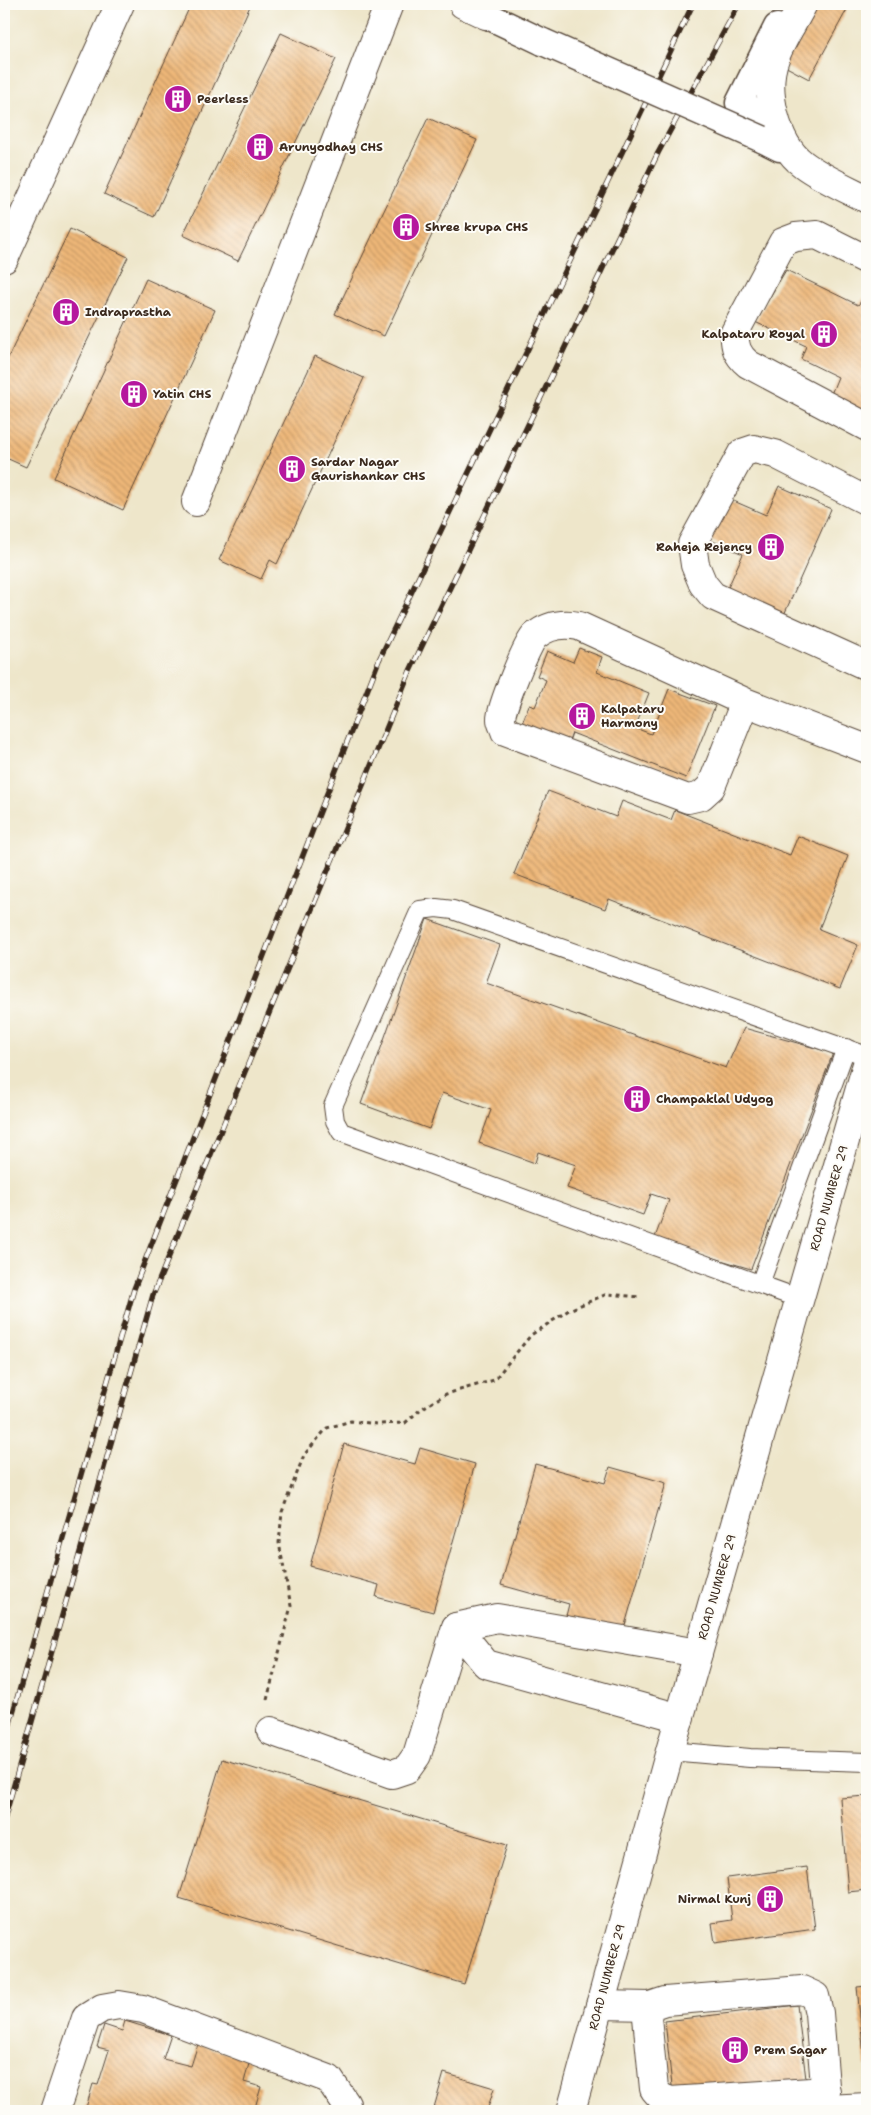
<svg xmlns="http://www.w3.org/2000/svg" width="871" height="2115" font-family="'Shantell Sans',sans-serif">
<defs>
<pattern id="building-back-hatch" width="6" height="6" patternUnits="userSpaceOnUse" patternTransform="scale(1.25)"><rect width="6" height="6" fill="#eeb778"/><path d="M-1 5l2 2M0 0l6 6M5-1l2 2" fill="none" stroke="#c29562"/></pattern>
</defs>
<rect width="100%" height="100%" fill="#fdfcf7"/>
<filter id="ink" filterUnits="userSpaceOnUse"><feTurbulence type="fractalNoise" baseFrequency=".02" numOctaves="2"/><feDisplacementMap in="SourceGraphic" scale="10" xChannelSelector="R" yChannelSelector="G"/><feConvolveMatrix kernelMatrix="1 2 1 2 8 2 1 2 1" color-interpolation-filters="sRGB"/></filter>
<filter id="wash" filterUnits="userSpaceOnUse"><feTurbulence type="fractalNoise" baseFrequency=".0096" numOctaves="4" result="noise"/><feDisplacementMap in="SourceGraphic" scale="20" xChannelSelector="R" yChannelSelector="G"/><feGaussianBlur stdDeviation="1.12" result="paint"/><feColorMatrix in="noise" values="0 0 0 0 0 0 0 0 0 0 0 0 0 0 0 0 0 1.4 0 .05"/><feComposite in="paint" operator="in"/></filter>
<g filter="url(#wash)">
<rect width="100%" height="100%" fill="#eee6ca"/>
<g id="blocks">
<!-- building -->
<g fill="url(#building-back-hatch)">
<path d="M191,4H251L154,217L104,194Z"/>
<path d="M809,4H850L809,79L777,62Z"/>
<path d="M281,33L336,59L238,261L183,235Z"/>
<path d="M428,118L477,140L384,336L335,314Z"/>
<path d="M70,229L128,257L26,467L4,457V366Z"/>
<path d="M786,270L858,305L867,294V411L864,412L829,399L838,377L801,359L806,346L755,322Z"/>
<path d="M146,279L215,310L123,510L54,478Z"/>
<path d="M315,356L364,378L277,564L270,560L261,579L219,560Z"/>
<path d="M779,486L831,509L783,617L726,592L743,554L710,540L729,499L766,515Z"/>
<path d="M579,648L602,657L597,672L649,693L635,728L651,734L669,689L715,706L686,778L572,733L568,744L521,726L529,705L535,707L546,680L537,676L547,651L573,662Z"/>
<path d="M548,791L616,817L622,801L671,820L675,810L790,855L798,836L848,856L819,929L858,945L840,989L609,899L605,909L514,874Z"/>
<path d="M427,919L500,945L486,983L726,1068L744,1028L833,1053L751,1269L654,1240L669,1200L651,1194L643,1215L567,1188L576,1165L538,1152L535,1163L479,1143L491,1110L442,1093L429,1129L361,1104Z"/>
<path d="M344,1444L415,1464L420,1448L475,1464L433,1612L376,1597L379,1585L310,1566Z"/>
<path d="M535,1464L605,1483L610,1467L666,1483L623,1632L566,1616L569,1604L501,1585Z"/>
<path d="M222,1759L507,1845L464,1984L179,1898Z"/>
<path d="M867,1796V1890L848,1892L840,1798Z"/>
<path d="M807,1867L815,1929L715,1943L712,1923L732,1920L727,1878Z"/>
<path d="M867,1986V2065L865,2066L857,1987Z"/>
<path d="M797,2005L806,2079L673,2095L665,2021Z"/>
<path d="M125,2021L171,2035L163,2059L191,2066L198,2044L250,2060L244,2082L261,2087L254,2111H85L93,2084L98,2085L109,2050L97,2047L104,2025L122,2031Z"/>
<path d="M444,2073L494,2088L487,2111H433Z"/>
</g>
</g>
</g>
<g filter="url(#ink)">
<use href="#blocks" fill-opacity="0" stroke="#564638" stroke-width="1"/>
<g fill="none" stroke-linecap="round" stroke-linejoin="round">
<!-- service casing -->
<g stroke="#564638" stroke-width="20">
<g id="service">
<path d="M760,1284L846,1048"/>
<path d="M800,1299L341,1132L335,1121L333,1106L420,910L436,908L453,910L867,1056"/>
<path d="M670,1751L750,1758L867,1762"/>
</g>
</g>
<!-- pedestrian casing -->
<g stroke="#564638" stroke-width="29">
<g id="pedestrian">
<path d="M486,15L543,42"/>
<path d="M777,27L739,103L759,113L762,139L780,148"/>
</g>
</g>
<!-- minor casing -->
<g stroke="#564638" stroke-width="30">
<g id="minor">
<path d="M463,4L486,15"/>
<path d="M803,4C794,22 781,40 775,58C763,90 776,144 803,164C820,177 847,189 867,199"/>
<path d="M4,259L120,4"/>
<path d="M867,260L817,235L796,237L783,242L735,332C734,346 737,355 748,364L867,427"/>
<path d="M867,501L775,454L754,449L742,453L692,544L695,565L703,584L713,596L867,666"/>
<path d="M196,502L389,4"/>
<path d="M745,702L711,787L701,796L688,799L505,731C504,727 501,723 501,719C501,708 527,643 535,636C548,625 563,623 579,626L745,702L867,749"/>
<path d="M680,1718L486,1664L456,1627L497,1618L698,1653"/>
<path d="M271,1731L392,1774L407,1769L417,1755L456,1627"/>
<path d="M600,2005L650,2006"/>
<path d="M826,2091L670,2101L661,2097L654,2089L647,2017L650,2006L665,2001L802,1990L815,1996L819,2013L826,2098L827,2109"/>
<path d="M808,2110L867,2107"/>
<path d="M55,2111L86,2018L102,2008L119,2005L143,2009L329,2079L346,2104V2111"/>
</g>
</g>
<!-- secondary casing -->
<g stroke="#564638" stroke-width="30">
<path id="secondary" d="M571,2111L670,1751L867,1064"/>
</g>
<!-- path -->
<path stroke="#564638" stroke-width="3" stroke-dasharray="4 4" stroke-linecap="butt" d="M267,1700L291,1606L279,1543L282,1512L304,1455L327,1428L351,1421L378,1424L405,1423L421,1409L446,1394L494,1380L531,1335L569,1310L607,1294L640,1297"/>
<!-- service -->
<use href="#service" stroke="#fff" stroke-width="18"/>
<!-- pedestrian -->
<use href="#pedestrian" stroke="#fff" stroke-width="26"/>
<!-- minor -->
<use href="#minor" stroke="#fff" stroke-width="28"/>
<!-- secondary -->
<use href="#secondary" stroke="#fff" stroke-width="28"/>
<!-- rail casing -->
<g stroke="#3b2a1e" stroke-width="5.5">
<g id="rail">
<path d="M4,1744L134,1289L379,660L693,4"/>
<path d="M4,1820L153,1295L410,671L658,153L739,4"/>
</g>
</g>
<!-- rail -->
<use href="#rail" stroke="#fdfcf7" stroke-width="4" stroke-dasharray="11" stroke-linecap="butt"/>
<!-- pedestrian-bridge casing -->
<g stroke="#564638" stroke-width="29" stroke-linecap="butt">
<path id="pedestrian-bridge" d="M543,42L762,139"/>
</g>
<!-- pedestrian-bridge -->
<use href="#pedestrian-bridge" stroke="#fff" stroke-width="26"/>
</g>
</g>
<!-- icons -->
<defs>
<g id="building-disc" transform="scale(1.4375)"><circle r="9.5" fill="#b5179e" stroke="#fdfcf7"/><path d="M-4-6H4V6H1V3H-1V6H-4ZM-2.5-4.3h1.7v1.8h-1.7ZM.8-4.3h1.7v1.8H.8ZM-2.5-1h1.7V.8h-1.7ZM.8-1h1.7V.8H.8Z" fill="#fff"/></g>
</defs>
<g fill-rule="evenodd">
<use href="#building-disc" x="178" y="99"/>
<use href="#building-disc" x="260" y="147"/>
<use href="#building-disc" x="406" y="227"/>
<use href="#building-disc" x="66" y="312"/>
<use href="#building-disc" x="824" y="334"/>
<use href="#building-disc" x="134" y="394"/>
<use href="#building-disc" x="292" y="469"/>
<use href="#building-disc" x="771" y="547"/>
<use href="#building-disc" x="582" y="716"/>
<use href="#building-disc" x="637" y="1099"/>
<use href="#building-disc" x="770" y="1899"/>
<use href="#building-disc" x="735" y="2050"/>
</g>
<g text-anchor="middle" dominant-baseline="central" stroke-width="4" stroke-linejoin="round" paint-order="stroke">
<!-- poi labels -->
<g font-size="12" font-weight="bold" fill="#3b2a1e" stroke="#fdfcf7" text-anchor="start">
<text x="197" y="99">Peerless</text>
<text x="279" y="147">Arunyodhay CHS</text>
<text x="425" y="227">Shree krupa CHS</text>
<text x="85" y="312">Indraprastha</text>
<text x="805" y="334" text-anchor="end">Kalpataru Royal</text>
<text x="153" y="394">Yatin CHS</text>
<text x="311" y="462">Sardar Nagar<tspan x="311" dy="14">Gaurishankar CHS</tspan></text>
<text x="752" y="547" text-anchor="end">Raheja Rejency</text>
<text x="601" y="709">Kalpataru<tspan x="601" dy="14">Harmony</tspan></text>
<text x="656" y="1099">Champaklal Udyog</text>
<text x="751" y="1899" text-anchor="end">Nirmal Kunj</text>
<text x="754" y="2050">Prem Sagar</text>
</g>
<!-- street labels -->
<g font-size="12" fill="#3b2a1e" stroke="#fdfcf7">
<text transform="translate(829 1198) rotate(-74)">ROAD NUMBER 29</text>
<text transform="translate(717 1587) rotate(-74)">ROAD NUMBER 29</text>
<text transform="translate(607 1977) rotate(-75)">ROAD NUMBER 29</text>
</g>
</g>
<!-- margin -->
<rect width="871" height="2115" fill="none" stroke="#fdfcf7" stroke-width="20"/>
</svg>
